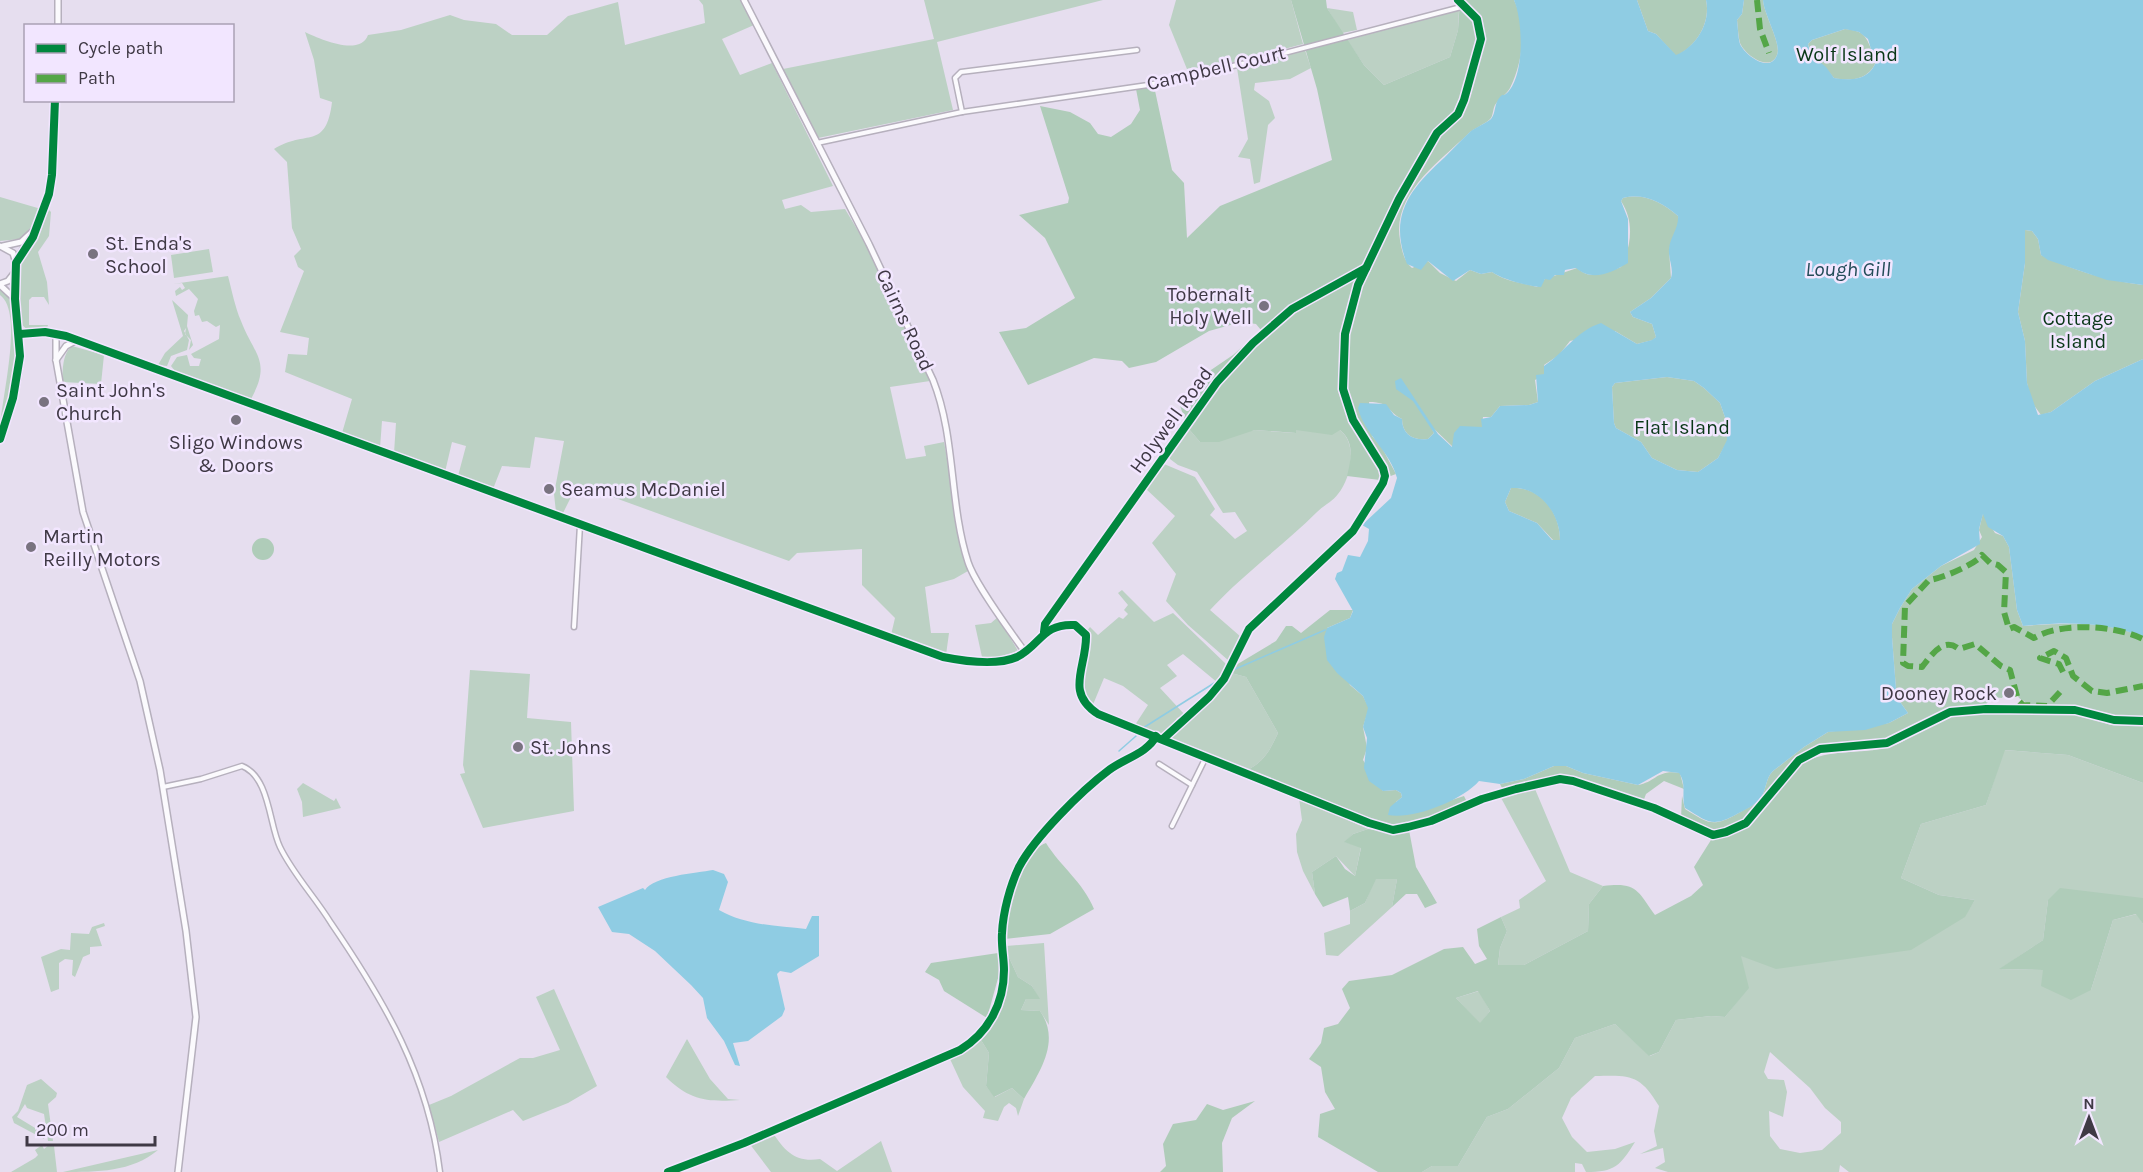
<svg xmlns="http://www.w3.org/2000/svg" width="2143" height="1172" font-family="Karla,sans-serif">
<rect width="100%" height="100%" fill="#e6deef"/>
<!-- green -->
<g fill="#bcd1c4" fill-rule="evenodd">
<path d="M699,0H740L754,25L722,39L740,75L772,63L833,186L782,200L785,209L801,205L811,212L845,209L866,244L930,381L890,387L906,459L926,456L924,446L944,442L968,571L954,579L925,587L931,633H949L946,655L891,635L895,618L862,585V549L797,553L789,561L596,491L595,495L575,489L562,515L556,512L554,494L564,441L535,437L530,468L502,466L493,489L458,476L466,446L452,442L445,472L394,453L396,423L382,421L380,448L344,436L342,433L352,399L285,372L288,354L307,355L309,338L280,332L304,271L298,267L294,256L301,249L292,228L287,162L274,149C306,129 326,151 332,102L320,98L314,60L305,32C320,39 360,57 368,35L401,30L450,15L464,20L496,24L512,35H547L568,16L618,2L625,45L705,23L703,5Z"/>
<path d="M924,0H1103L937,42L953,110L818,138L783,69L934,39Z"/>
<path d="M1176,0H1291L1303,44L1189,74L1169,25Z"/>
<path d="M1327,8L1353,12L1357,30L1342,33Z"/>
<path d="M1459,10L1458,30L1450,57L1384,85L1364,65L1347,40Z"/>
<path d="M1305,50L1311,68L1290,79L1255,83L1254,90L1269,101L1275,118L1268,125L1260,182L1254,184L1250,159L1238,157L1248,139L1237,68Z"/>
<path d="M0,197L41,209L34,224L20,239L0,241Z"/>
<path d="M49,210L51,212L49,236L38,252L47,282L49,305L44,297H32L29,300V325H48L46,330H28L22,325C18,304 12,274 23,255C32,240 42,226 49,210Z"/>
<path d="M209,249L213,272L174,278L171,255Z"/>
<path d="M228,276C232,291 235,307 241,321C254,355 272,361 251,399L175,371L171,366L177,357L187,355L190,366H199L201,359L194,358L191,354L219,339L220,325L216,327L207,321L202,322L199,315L195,316L194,311L198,299L189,289L176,296L175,291L180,287L182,290L185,288L182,283L173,284Z"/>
<path d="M0,290L10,295L13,303C19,349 15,388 0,431C0,403 25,313 0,295Z"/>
<path d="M172,300L188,315L187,326L193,345L189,350L191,340L185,334L186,328L184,331L189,340L187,350L171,356L167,366L158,365L165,353L183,336Z"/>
<path d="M72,346L104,355L101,384L62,382C63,370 62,354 72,346Z"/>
<path d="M1188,428L1200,442L1255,430L1295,433V430H1340C1358,444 1351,478 1338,494C1333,501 1323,506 1317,512C1283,546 1243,574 1210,610L1241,637L1229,661L1188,625L1166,601L1176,574L1152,543L1175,516L1146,489L1164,464L1195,477L1215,509L1210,515L1235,539L1247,531L1235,512L1223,513L1197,472L1178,465L1170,459V453Z"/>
<path d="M1122,590L1154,622L1173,613L1227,665L1218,683L1183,654L1167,665L1177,676L1160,688L1185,715L1177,718L1173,725L1160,735L1135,725L1148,705L1123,686L1104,678L1092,707C1071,684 1095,657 1087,631L1090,627L1098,635L1119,617L1123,619L1128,614L1124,610L1128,605L1118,593Z"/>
<path d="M998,617L1018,651L998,657H982L975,625L991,623Z"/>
<path d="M470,670L530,674L527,718L571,722L574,811L483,828L460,774L465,773L463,765Z"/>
<path d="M1231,673L1246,677L1278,733C1270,750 1264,762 1247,770L1170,738L1184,721L1222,688Z"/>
<path d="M2004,750L2068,755L2143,783V898L2048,900L2043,940L2000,969L2044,970L2091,990L2113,920L2137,914L2143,924V1172H1849L1840,1165L1839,1172H1668L1655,1168L1665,1162L1663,1148L1640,1154L1657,1146L1654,1131L1659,1106C1640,1074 1630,1075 1595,1076L1571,1098L1562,1118L1572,1137L1587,1152L1615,1149L1635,1142C1620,1166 1615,1172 1586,1172L1582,1164L1575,1163V1172H1422L1432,1166H1458L1487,1117L1508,1109L1559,1068L1575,1038L1615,1024L1650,1056L1659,1052L1676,1020L1711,1016L1725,1017L1748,988L1740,955L1964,917L1975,900L1939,895L1901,878L1921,824L1986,805ZM1770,1052L1810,1088L1825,1108L1841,1122V1133L1822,1150L1800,1153L1780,1149L1770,1136L1769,1111L1783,1117L1787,1092L1784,1080L1768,1079L1764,1072Z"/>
<path d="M303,783L334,801L336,798L341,808L303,817L302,802L297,789Z"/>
<path d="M1535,789L1570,872L1603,886L1589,904L1588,931L1524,965L1498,966L1500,948L1507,931L1501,917L1520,908L1519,900L1546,881L1500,796Z"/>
<path d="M1299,798L1368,829L1353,834L1345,842L1361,847L1355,876L1336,856L1312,872L1315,894L1303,871L1297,852L1296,834L1302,820Z"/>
<path d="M1375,879H1397L1392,907L1338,956L1326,955L1324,933L1350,924V911L1365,903Z"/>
<path d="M104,923L105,926L96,929L102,946L90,947V954L83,957L75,977L72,975L73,960L65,959L59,963V989L51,992L41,957L61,949L70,950L71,933L89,934L92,927Z"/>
<path d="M1044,943L1049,1025L1040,1011L1021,1010L1026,999H1039L1032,986L1018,977L1006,951V946Z"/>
<path d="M554,989L597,1086L568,1103L523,1121L513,1110L439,1142L429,1105L451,1096L520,1058H533L560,1050L536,997Z"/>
<path d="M1479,991L1490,1011L1480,1024L1456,998Z"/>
<path d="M687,1039L710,1079L728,1099L740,1100C708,1102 690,1101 666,1077Z"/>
<path d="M981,1040L989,1053L986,1086L995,1097L1012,1088L1024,1099L1018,1116L1016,1108L1009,1103L1004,1107L998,1121L983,1118L985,1111L963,1087L950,1059Z"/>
<path d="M41,1079L57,1093L56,1097L48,1104L53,1141H48L44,1114L27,1108L25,1104L17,1117L45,1134L44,1139L14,1123L12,1117L18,1111L27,1085Z"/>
<path d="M773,1133C785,1152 797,1163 820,1159L837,1171L881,1141L892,1172H771L749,1143Z"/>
<path d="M42,1145L44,1149L49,1145L54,1146L57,1172H11L35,1158L38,1155L35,1150Z"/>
<path d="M158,1150C132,1172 97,1172 63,1172Z"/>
</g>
<!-- forest -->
<g fill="#afccb9" fill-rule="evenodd">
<path d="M1291,0H1326L1327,8L1364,65L1384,85L1450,57L1458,30L1460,0H1514C1527,28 1523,62 1510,88C1506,95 1499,99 1495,105C1493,109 1493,115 1491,118C1486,124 1474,128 1468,134C1439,162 1392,194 1400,240C1402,251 1404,261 1412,268L1428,261L1440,273L1456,281L1470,270L1481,274L1492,272C1506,282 1521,282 1537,287L1545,279L1577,268C1591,281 1604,273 1621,267C1631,247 1635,222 1621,201L1623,198C1645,193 1661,202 1678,216L1679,223L1669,250L1671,278L1651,298L1630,312L1633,317L1652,324L1656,337L1653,340L1637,344L1615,331L1570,341L1559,355L1544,365L1545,374L1535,380L1538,402L1529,405L1500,406L1491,417H1483L1482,427L1476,428L1453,447L1430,425L1434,433L1428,439C1413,441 1402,434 1402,419C1386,411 1391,402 1369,402L1372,436L1381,446L1396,474L1380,480L1347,476C1351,460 1355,442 1340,430L1332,435L1296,430V433L1255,430L1219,442H1200L1188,428L1179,403L1200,392L1208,372L1233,355L1261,330L1256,324L1241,322L1209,331L1156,362L1129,368L1122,361L1094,358L1028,385L999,332L1026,328L1075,298L1045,238L1019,215L1068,203L1069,198L1040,106L1070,112L1090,123L1098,134L1111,137L1131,124L1140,110L1136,89L1154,86L1172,170L1184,183L1187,238L1220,206L1332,160L1317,89Z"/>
<path d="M1637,0H1706C1711,22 1697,46 1676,56L1656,34L1648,31Z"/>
<path d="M1744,0H1763C1764,15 1782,44 1777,55C1770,73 1745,55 1740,43C1738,36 1738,27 1737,20L1742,14Z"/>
<path d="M1845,29C1871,31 1865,43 1877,58C1872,79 1852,82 1834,78C1825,66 1812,59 1808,44L1812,40Z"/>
<path d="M2025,230L2032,231L2038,239L2041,255C2075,271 2106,280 2143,285V359L2095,381L2051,412L2041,415L2031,401L2027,383L2025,341L2018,312L2025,263Z"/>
<path d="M1667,377L1694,381L1704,388L1720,403L1726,420L1728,440L1718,458L1698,472L1677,470L1652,458L1641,442L1616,428L1614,423L1612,387L1615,383Z"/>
<path d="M1511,488C1540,486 1560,512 1560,540H1553L1537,523L1509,511L1505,502Z"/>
<path d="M1983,513L1995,533L2003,536L2009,547L2017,610L2023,626C2064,623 2105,620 2143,637V718H2114L2073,707H2033L2019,698L2012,686L2006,690L2002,698L1992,697L1984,707C1967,707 1951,708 1935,715C1918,723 1905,737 1886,741C1857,748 1823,739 1797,758C1771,778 1751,839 1710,832C1700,830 1690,823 1681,818L1682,796L1685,809C1708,823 1712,828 1737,814C1746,808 1755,806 1761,797C1767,789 1765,779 1773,771L1804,747L1828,732L1889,723L1908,713L1898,699L1896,689L1892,637V624L1900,608L1912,589L1941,566L1974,550L1982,537L1979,530Z"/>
<circle cx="263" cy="549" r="11"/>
<path d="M1330,610H1353L1350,618L1327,628L1350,685L1363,696L1369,708L1363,727L1367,748L1363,760L1383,791L1396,790L1401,793L1402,797L1396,802L1409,814L1464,796L1467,802L1431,818L1394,826L1370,820L1247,770C1264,762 1270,750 1278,733L1246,677L1231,673L1236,665L1276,641L1286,626H1292L1301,633Z"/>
<path d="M1964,714H2075L2111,725L2143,726V783L2068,755L2005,750L1986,805L1921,824L1901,878L1939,895L1975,900L1965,917L1911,950L1776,969L1741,956L1749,988L1725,1017L1711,1016L1676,1020L1659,1052L1649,1056L1615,1024L1575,1038L1559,1068L1508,1109L1487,1117L1458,1166H1432L1422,1172H1378L1318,1137L1320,1114L1335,1109L1325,1092L1321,1067L1309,1059L1321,1043L1324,1028L1338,1024L1350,1008L1342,989L1349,981L1392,975L1444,949L1463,947L1475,964L1487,959L1479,946L1477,929L1501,917L1507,931L1500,948L1498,965H1524L1588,931L1589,904L1603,886C1637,882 1637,890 1655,915L1691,896L1703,885L1694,867L1711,840C1761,830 1756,810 1786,778C1792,773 1796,766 1803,763C1830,748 1860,755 1889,747C1908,742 1920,728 1937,720C1945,717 1955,716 1964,714ZM1478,991L1490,1011L1480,1023L1456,998Z"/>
<path d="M1554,766H1566L1583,773L1638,785C1656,782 1657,769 1680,773L1684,789L1664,781L1646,794L1643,802L1574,778L1559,777L1503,790L1500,784L1524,779Z"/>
<path d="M1368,829L1393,832L1409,830L1416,867L1437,903L1425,908L1417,894H1406L1392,907L1397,879H1376L1365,903L1350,911L1348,897L1323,907L1315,894L1312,872L1336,856L1345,869L1355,876L1361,848L1344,842L1353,834Z"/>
<path d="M1046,843C1061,867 1083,882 1094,909L1050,934L1005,939C1008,913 1018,853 1046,843Z"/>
<path d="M2060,888L2143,898V924L2136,914L2113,920L2091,990L2071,1000L2041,986L2043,970L1999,969L2043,940L2048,900Z"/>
<path d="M1006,951L1018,977L1032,986L1040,999H1026L1021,1010L1040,1011C1061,1041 1040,1071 1024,1099L1012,1088L994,1097L986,1086L989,1053L981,1040C1002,1023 1007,977 1006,951Z"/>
<path d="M998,953L1000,971L987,1018L944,991L939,980L925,972L931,963Z"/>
<path d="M1255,1101L1232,1118L1222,1143L1223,1172H1160L1166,1166L1163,1144L1173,1124L1196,1120L1207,1104L1223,1110Z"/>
</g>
<!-- water -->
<g fill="#8fcce3" fill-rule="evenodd">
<path d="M1514,0H1637L1648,31L1656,34L1676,55C1697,46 1711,22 1706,0H1744L1742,14L1737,20C1738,27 1738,37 1740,44C1745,55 1770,74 1777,55C1782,44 1764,15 1763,0H2143V285L2107,280L2048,260L2041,255L2038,239L2032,231L2025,230V263L2018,312L2025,341L2027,383L2038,415L2051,412L2095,381L2143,359V637C2105,621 2064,622 2023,626L2017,610L2009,547L2003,536L1988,527L1983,514L1979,529L1980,544L1941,566L1912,589L1900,608L1892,624V637L1896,689L1898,699L1908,713L1889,723L1865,730L1828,732L1804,747L1773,771C1765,779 1767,789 1761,797C1755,806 1746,809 1737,814C1712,828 1708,822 1685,808C1681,796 1687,784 1679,773L1663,771L1638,785L1583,773L1566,766H1554L1524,779L1500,784L1479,781C1463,800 1413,820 1388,815L1390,807L1402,797L1401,793L1396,790L1383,791L1369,781L1364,768L1367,738L1363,727L1368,708L1363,696L1337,673L1327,660L1324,637L1327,628L1350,618L1353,611L1335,579L1337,573L1342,571L1348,555L1360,557L1368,541L1369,529L1362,525L1391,498L1397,478C1390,451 1364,434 1358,408L1360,403L1386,404L1394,415L1402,419C1402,434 1413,441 1428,439L1434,433L1413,401L1396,389L1395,381L1401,378L1438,434L1452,447L1454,433L1460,426L1482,427L1481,419L1491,417L1500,406L1529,405L1538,402L1536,375L1544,374V366C1565,352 1576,331 1601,323L1637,344L1652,340L1656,337L1652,324L1633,317L1630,312L1651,298L1671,278C1674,268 1668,259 1669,249C1670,237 1679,228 1678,216C1661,202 1645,193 1623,198L1621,201L1628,219V263C1611,273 1592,282 1576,268L1565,270L1564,275H1555L1550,280L1545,279L1541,287C1530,287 1501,279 1492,272L1481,274L1470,270L1453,281L1428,261L1421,270L1407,264C1388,215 1410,189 1445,157C1454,148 1462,139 1471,131C1477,127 1486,123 1491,119C1496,113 1494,103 1500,97C1505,92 1501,98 1507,93C1525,76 1523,21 1514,0ZM1845,29L1859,32L1868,39L1873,56L1877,58C1872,80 1852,81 1834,78L1826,67L1811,55L1808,44L1812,40ZM1667,377L1694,381L1704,388L1720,403L1726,420L1727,440L1718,458L1698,472L1677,470L1652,458L1641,442L1616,428L1614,423L1612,387L1615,383ZM1511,488C1539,486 1560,513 1560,540H1552L1537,523L1509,511L1505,502Z"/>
<path d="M713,870L724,874L728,882L719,910C745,925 777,926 806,929L812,916H819V956L791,973L780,971L777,974L785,1009L782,1016L748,1041L733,1043L740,1066L735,1065L724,1041L707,1018L703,998L691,985L655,951L629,934L612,932L598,907L643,888L645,890C654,876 696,873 713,870Z"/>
</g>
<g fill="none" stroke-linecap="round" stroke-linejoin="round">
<!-- stream -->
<g stroke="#8fcce3" stroke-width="1.5">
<path d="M1233,670L1325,630"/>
<path d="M1143,728L1219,680"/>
<path d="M1119,751L1136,736"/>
</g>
<!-- street casing -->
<g stroke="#b6b0bd" stroke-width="7">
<g id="street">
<path d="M962,112L955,78L961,72L1137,50"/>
<path d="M817,143L962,112L1148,85L1246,63L1465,6"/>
<path d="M574,627L580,525"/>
<path d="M1159,764L1192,785"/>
<path d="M163,787L201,779L242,766C270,777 269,825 280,847C293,874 315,897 331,923C385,1002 428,1075 440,1172"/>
<path d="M1172,826L1206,757"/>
</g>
</g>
<!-- secondary casing -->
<g stroke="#b6b0bd" stroke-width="8">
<g id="secondary">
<path d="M744,0L869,244L933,380C956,438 949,503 968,562C975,584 1010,631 1025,652"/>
<path d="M58,26V0"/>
<path d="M0,246L13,253L16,263"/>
<path d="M3,246L21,242L34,230"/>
<path d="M16,263C22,247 36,232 43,213C56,178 54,138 55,100"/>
<path d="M0,284L8,281L15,272"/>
<path d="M0,285L15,299"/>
<path d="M56,333V360L83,512L140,681L160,770L186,931L196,1017L178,1172"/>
<path d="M20,334L45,332L66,336L943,657C963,661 997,666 1017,657C1041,645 1042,623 1075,625L1086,635C1087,667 1064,692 1098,714L1369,823L1393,830L1408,827L1431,821L1482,799L1516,789L1560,779L1573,781L1654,808L1713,835L1726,832L1746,823L1799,760L1820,749L1887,743L1950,712L1986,709L2075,710L2114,720L2143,721"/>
<path d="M56,360L66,346L77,340"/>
<path d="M0,439C9,411 20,383 20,353C20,324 14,297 16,268"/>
<path d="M1044,632L1045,624L1217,382L1253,343L1292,309L1364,269"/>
<path d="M1163,739L1209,697L1224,679L1249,629L1353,531L1383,483L1385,476L1383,468L1353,420L1343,389L1345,334L1358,285L1399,199L1437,133L1458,114L1464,100L1481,39L1477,19L1458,0"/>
<path d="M668,1172L744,1143L960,1050C988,1033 1004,1004 1004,970C1004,958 1001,946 1002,933C1003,912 1010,886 1019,867C1035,837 1081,791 1109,770C1123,759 1148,753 1156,736"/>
</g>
</g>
<!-- street -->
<use href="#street" stroke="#fbfafd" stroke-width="4"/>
<!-- secondary -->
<use href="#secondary" stroke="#fbfafd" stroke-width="5"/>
<!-- quiet -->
<g stroke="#54a647" stroke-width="6" stroke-dasharray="12 6" stroke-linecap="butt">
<path d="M1757,0L1760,29L1769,53"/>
<path d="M2063,672L2059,664L2040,658L2054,651L2066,658L2073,676L2092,691L2107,693L2143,686"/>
<path d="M2060,692L2047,706L2023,705L2018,700L2010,670L2001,666L1975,644L1959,649C1943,636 1931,656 1922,667L1908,666L1903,663L1905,606L1929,580C1941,579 1976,564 1982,555L1990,563L1998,565L2006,572L2004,612L2009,629L2014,627L2034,638C2060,622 2115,625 2143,639"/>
</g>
<!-- cycleway casing -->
<g stroke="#f2e6ff" stroke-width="11">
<g id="cycleway">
<path d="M20,334L45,332L66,336L943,657C963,661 997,666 1017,657C1041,645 1042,623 1075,625L1086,635C1087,667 1064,692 1098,714L1369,823L1393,830L1408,827L1431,821L1482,799L1516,789L1560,779L1573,781L1654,808L1713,835L1726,832L1746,823L1799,760L1820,749L1887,743L1950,712L1986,709L2075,710L2114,720L2143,721"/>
<path d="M0,439L13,398L20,356L15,299L16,263L33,237L49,194L52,175L55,100"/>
<path d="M1044,632L1045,624L1217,382L1253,343L1292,309L1366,268"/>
<path d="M1163,739L1209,697L1224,679L1249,629L1353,531L1383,483L1385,476L1383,468L1353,420L1343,389L1345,334L1358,285L1399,199L1437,133L1458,114L1464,100L1481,39L1477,19L1458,0"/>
<path d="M668,1172L744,1143L960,1050C988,1033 1004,1004 1004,970C1004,958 1001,946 1002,933C1003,912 1010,886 1019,867C1035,837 1081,791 1109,770C1123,759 1148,753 1156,736"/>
</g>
</g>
<!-- cycleway -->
<use href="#cycleway" stroke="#00873e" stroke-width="8"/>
</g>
<!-- markers -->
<g fill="#797380" stroke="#f2e6ff" stroke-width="2">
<circle cx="93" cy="254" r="6"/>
<circle cx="1264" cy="306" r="6"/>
<circle cx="44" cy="402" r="6"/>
<circle cx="236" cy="420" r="6"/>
<circle cx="549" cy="489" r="6"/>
<circle cx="31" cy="547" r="6"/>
<circle cx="2009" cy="693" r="6"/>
<circle cx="518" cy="747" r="6"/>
</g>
<g text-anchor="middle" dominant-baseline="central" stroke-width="5" stroke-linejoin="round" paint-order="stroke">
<!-- park labels -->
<g font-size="20" fill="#093717" stroke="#f2e6ff">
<text x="1847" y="54">Wolf Island</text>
<text x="2078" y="318">Cottage<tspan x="2078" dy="23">Island</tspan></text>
<text x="1682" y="427">Flat Island</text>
</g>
<!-- street labels -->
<g font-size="20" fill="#3f3945" stroke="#f2e6ff">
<text transform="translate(1216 68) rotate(-13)">Campbell Court</text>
<text transform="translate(905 320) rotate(65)">Cairns Road</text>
<text transform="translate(1171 420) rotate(-54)">Holywell Road</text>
</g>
<!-- poi labels -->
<g font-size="20" fill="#3f3945" stroke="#f2e6ff" text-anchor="start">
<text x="105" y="243">St. Enda's<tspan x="105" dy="23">School</tspan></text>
<text x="1252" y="294" text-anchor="end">Tobernalt<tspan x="1252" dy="23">Holy Well</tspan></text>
<text x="56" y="390">Saint John's<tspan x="56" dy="23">Church</tspan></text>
<text x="236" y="442" text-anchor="middle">Sligo Windows<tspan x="236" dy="23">&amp; Doors</tspan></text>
<text x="561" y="489">Seamus McDaniel</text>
<text x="43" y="536">Martin<tspan x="43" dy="23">Reilly Motors</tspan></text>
<text x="1997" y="693" text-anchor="end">Dooney Rock</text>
<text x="530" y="747">St. Johns</text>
</g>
<!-- water labels -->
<g font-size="21" font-style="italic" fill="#234c58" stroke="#f2e6ff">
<text x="1848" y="269">Lough Gill</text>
</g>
</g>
<!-- legend -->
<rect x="24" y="24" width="210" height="78" fill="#f2e6ff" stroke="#aaa1b5" stroke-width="1.5"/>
<rect x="36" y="44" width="30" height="9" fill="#00873e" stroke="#aaa1b5" stroke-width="1.5"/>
<text x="78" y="54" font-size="18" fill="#3f3945">Cycle path</text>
<rect x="36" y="74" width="30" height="9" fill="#54a647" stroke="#aaa1b5" stroke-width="1.5"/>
<text x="78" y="84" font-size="18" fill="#3f3945">Path</text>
<!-- north arrow -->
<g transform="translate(2089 1118)" stroke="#f2e6ff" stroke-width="4.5" paint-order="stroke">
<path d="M0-4.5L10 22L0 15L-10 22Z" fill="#3f3945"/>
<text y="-9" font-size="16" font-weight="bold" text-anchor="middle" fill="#3f3945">N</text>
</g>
<!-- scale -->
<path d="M27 1136v9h128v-9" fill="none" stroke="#3f3945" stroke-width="3"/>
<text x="36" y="1136" font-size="18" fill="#3f3945" stroke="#f2e6ff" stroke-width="4.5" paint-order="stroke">200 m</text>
</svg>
